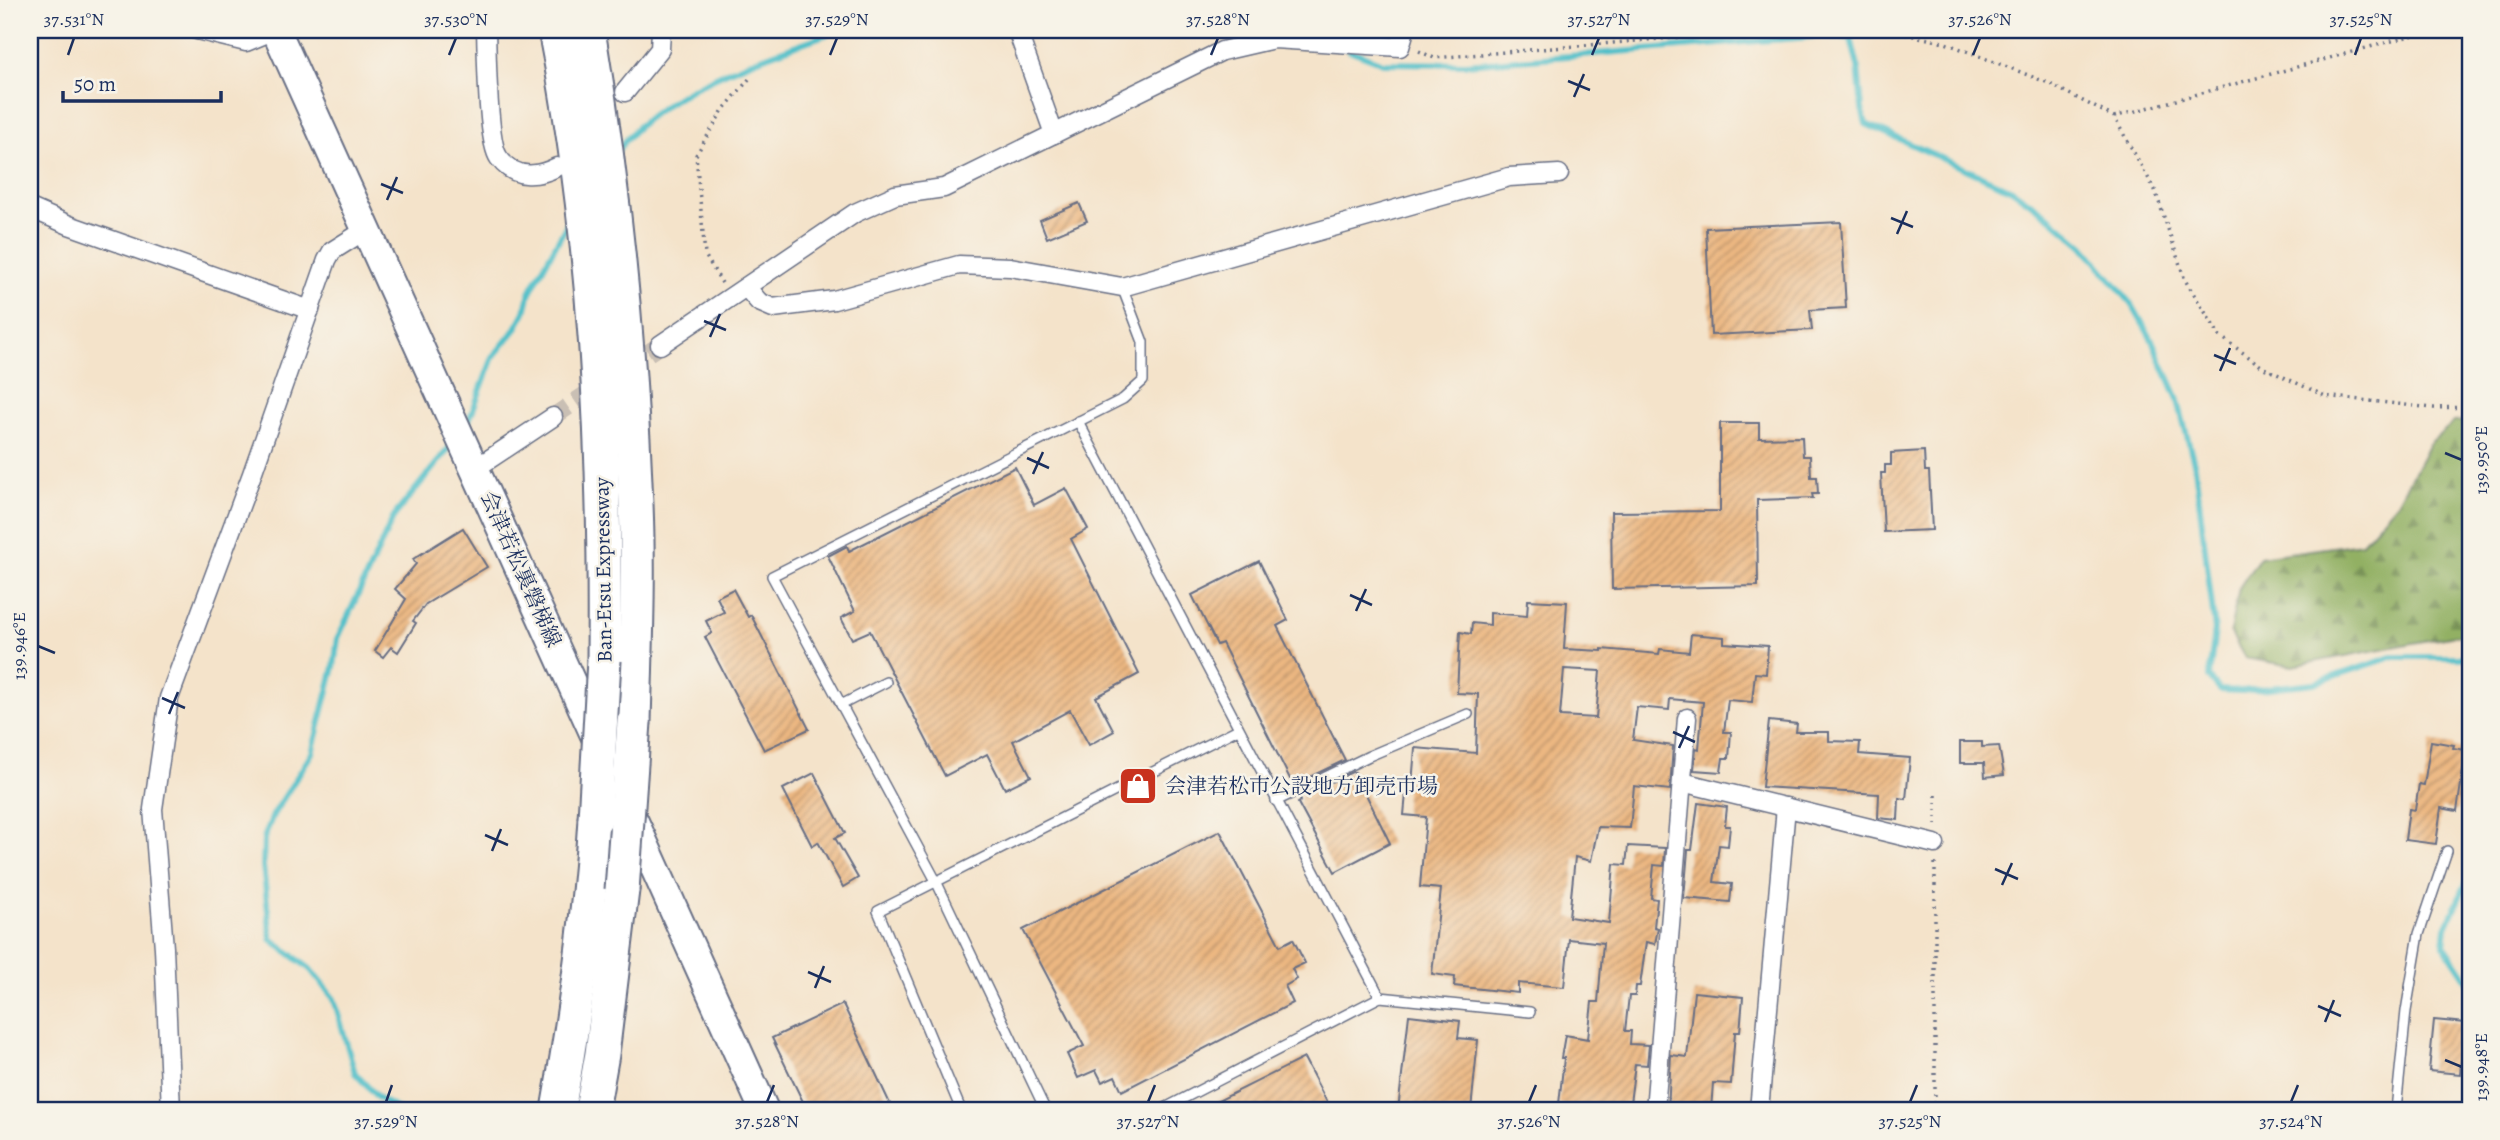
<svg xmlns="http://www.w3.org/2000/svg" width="2500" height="1140" font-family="Alegreya,'Noto Serif JP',serif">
<defs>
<pattern id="forest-firs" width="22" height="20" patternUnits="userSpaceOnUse" patternTransform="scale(1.75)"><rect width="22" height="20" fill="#92b063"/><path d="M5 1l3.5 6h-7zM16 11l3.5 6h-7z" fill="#769055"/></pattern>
<pattern id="building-hatch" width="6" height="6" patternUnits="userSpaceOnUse" patternTransform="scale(1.75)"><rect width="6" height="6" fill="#ecb781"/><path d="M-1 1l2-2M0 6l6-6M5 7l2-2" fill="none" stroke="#be956d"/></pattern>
</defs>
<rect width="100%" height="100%" fill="#f7f3e8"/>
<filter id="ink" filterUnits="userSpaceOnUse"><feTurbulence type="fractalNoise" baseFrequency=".0143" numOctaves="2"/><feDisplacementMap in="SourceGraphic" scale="14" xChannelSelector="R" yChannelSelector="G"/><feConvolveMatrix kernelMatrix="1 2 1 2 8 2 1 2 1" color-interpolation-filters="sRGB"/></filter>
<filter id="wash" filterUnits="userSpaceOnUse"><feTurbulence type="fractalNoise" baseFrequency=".00686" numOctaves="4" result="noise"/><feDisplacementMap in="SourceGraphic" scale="28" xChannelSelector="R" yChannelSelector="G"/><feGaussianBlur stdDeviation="1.57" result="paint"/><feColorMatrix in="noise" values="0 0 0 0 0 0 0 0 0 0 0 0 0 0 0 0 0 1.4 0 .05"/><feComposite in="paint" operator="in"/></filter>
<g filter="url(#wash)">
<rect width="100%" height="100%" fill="#f4e3ca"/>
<!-- forest -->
<path fill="url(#forest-firs)" stroke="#567060" stroke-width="2" d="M2470,421V636L2455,635L2293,666L2245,658L2230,632L2239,588L2260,557L2362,543L2397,503L2429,444L2454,422Z"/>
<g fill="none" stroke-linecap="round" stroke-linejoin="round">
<!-- stream -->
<g stroke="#53c0c9" stroke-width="6">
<path d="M1332,30L1338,40"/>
<path d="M1849,30L1858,67L1862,109L1866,124L2012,190L2043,212L2083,246L2131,303L2152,340L2177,397L2195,467L2215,630L2209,677L2220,690L2242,691L2314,683L2392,657H2470"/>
<path d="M1349,50L1383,63L1466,64L1822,36L1851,38"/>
<path d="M617,151C662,86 768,56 839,30"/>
<path d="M466,428L493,357L515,330L525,312L530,292L571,217"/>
<path d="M2470,875L2446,927L2444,945L2470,984"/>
<path d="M399,1110L378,1098L355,1073L334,999L310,969L271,939L263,866L264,838L273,815L312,753L334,667L338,638L394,516L454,442"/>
</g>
</g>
<g id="blocks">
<!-- building -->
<g fill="url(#building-hatch)" fill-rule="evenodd">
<path d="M1079,203L1087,221L1047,238L1040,220Z"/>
<path d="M1841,222L1846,308L1810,310L1812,330L1711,335L1706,228Z"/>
<path d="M1720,423H1759V438L1802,437L1803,456H1810L1811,477H1817L1818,494H1812L1813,498L1757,500L1758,586L1612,589L1611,512L1720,511Z"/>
<path d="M1924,451L1925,471H1929L1932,530L1884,532L1881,473H1885V465H1891V453Z"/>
<path d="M1015,467L1034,505L1066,488L1088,529L1071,539L1139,674L1096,697L1114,731L1089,745L1070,710L1013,741L1031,776L1005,789L987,754L945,776L870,631L852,639L841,618L855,611L828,556L847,546L849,551Z"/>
<path d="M463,528L487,567L426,604L413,621L416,623L398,652L391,647L383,657L375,651L406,599L395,589L416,564L413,559Z"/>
<path d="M1259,561L1288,620L1277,626L1345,760L1293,785L1222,643L1217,645L1192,595Z"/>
<path d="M733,589L748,617L751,615L809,729L764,750L705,637L712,633L706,621L724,612L717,597Z"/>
<path d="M1528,600L1567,602L1564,649L1602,651V649L1659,654L1660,649L1689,652L1691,634L1724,637V643L1768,646L1766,674L1755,673L1752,702L1728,700L1724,732H1731L1729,758H1723L1721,772L1694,770L1696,748L1699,749L1703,702L1670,699L1669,710L1637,707L1633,740L1673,746L1670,790L1634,786L1630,828L1598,827L1591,861L1575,857L1569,917L1609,923L1614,864L1626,865L1628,846L1665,848L1664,866L1654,865L1651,898L1657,899L1654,927L1658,928L1655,944L1646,942L1640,986H1636L1635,996H1629L1625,1031H1631L1630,1044L1649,1045L1647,1065L1635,1064L1630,1103L1625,1102L1624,1110H1590V1108L1559,1104L1564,1058H1561L1565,1035L1588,1039L1592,1002H1598L1603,943L1569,939L1564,987L1518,983V993L1454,986L1455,977L1432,974L1441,889L1420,887L1426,817L1404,815L1407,783L1412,784L1415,748L1476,753L1478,694L1457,693L1460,632L1471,634L1472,623L1490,625V613L1527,616ZM1564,669L1600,671L1596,718L1560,716Z"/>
<path d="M1769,721L1797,724L1796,732H1829V741L1860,742L1859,754L1910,758L1906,799L1899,798L1898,820L1878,818L1879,794L1762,787Z"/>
<path d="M2431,741L2454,745L2453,748L2466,750L2457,811L2441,808L2436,844L2405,840L2409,809L2415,810L2419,784L2424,785Z"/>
<path d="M1960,742H1982V747L1999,746L2004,775L1985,777L1984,763H1960Z"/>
<path d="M1352,772H1355L1390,843L1335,872L1298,803L1301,801L1299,797Z"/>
<path d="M814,773L845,833L835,838L858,878L843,887L818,842L812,846L783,789Z"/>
<path d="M1698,803L1727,807L1725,826H1730L1728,846L1719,845L1714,882L1732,884L1730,902L1684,898L1688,850H1692Z"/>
<path d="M1220,831L1280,946L1293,939L1305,963L1292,969L1297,979L1285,986L1293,1003L1122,1091L1115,1076L1102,1082L1096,1070L1078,1078L1067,1054L1084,1046L1023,930Z"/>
<path d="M1694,992L1743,997L1740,1032H1735L1731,1084L1713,1083L1711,1110H1668L1671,1055L1687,1057Z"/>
<path d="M843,1004L893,1110H807L772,1038Z"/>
<path d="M1409,1015L1460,1021L1458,1038L1478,1040L1471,1110H1398Z"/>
<path d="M2434,1020L2465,1023L2460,1074L2429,1071Z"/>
<path d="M1304,1058L1331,1110H1200Z"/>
</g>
</g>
</g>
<g filter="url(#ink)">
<use href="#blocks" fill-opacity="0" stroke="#676e84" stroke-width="2"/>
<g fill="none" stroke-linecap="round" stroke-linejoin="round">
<!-- street-tunnel -->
<g stroke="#c9bfb4" stroke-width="18" stroke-dasharray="18 9" stroke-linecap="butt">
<path d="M626,368L660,345"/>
<path d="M553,417L600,385"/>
</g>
<!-- lane casing -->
<g stroke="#676e84" stroke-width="12">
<g id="lane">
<path d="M1078,421L1380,997"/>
<path d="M841,705L886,682"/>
<path d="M1276,801L1369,756L1468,714"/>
<path d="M961,1110L878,911L1238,729"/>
<path d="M1048,1110L1044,1107L936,881L772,576L1123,399L1143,381V342L1122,287"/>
<path d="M1148,1110L1163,1109L1380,997L1530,1012"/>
<path d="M2396,1110L2406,1011L2419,934L2447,851"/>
</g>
</g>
<!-- street casing -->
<g stroke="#676e84" stroke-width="21">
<g id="street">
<path d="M197,30L246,42L275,30"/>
<path d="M486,30C487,54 487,142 499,158C514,179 537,177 557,167"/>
<path d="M1017,30L1054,134"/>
<path d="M625,92L660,49L661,30"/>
<path d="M30,208L69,225L310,310"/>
<path d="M746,287L759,302L773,308L834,300L959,265L1010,267L1122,287L1509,177L1559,174"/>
<path d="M660,345L855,213L895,195L944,188L1222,51L1274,39L1400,47L1405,30"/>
<path d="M476,468L553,417"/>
<path d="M1682,782L1935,844"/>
<path d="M171,1110L164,948L153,809L169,698L252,474L327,260L332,251L367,229"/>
<path d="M1655,1110L1687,718"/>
<path d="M1759,1110L1786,807"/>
</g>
</g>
<!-- primary casing -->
<g stroke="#676e84" stroke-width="32">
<g id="primary">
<path d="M276,30L599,744"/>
<path d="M627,806L764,1110"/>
</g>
</g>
<!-- highway casing -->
<g stroke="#676e84" stroke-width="37">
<g id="highway">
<path d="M555,30C596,237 606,450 604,660"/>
<path d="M588,30C614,187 630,345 636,504C639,577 636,649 634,722"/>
<path d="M558,1110C575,1014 589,916 595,819"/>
<path d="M592,1110L602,1054L622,890"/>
</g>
</g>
<!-- path -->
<g stroke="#676e84" stroke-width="3.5" stroke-dasharray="2 5" stroke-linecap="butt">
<path d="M1885,30L1943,42L2046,82L2114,117L2155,190L2185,280L2220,336L2264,368L2325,396L2433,408L2470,407"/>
<path d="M1419,51L1434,58L1672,38L1729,30"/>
<path d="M2114,117L2432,30"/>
<path d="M722,283L705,255L696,155L723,110L750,78"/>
<path d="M1936,825V795"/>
<path d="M1935,1110V860"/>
</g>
<!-- lane -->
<use href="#lane" stroke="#fff" stroke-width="9"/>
<!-- street -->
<use href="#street" stroke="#fff" stroke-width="18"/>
<!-- primary -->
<use href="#primary" stroke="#fff" stroke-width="28"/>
<!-- highway -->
<use href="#highway" stroke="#fff" stroke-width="33"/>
<!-- highway-bridge casing -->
<g stroke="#676e84" stroke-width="37" stroke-linecap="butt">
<g id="highway-bridge">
<path d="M595,819L604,660"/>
<path d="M622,890L634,722"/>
</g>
</g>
<!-- highway-bridge -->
<use href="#highway-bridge" stroke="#fff" stroke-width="33"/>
</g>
</g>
<!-- ticks -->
<path fill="none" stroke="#1b2f5e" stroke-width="2.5" d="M68,55L74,38M449,55L456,38M830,55L837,38M1211,55L1218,38M1592,55L1599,38M1973,55L1980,38M2355,55L2361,38M1568,81L1590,90M1574,97L1584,74M381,184L403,193M387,200L397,177M1891,218L1913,227M1897,234L1907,211M704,321L726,330M710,337L720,314M2214,355L2236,364M2220,371L2230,348M2445,453L2462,460M1027,458L1049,468M1033,474L1043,452M1350,595L1372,605M1356,611L1366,589M38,646L55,653M162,698L185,708M169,714L178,692M1673,732L1695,742M1679,748L1689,726M485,835L508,845M492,851L501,829M1995,869L2018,879M2002,885L2012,863M808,972L831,982M815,988L824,966M2318,1006L2341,1016M2325,1022L2334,1000M2445,1060L2462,1067M386,1102L392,1085M767,1102L774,1085M1148,1102L1155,1085M1529,1102L1536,1085M1910,1102L1917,1085M2291,1102L2298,1085"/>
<!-- icons -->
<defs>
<g id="shop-square" transform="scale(2.0125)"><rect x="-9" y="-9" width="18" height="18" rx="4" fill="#c8321e" stroke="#f7f3e8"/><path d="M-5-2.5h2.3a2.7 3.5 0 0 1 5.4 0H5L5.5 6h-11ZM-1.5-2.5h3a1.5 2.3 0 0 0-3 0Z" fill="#fff"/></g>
</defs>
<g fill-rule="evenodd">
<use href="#shop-square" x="1138" y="786"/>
</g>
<g text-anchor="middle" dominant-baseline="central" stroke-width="5" stroke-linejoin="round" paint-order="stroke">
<!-- street labels -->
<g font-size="21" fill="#1b2f5e" stroke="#f7f3e8">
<text transform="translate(521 569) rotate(66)">会津若松裏磐梯線</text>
<text transform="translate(603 570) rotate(-91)">Ban-Etsu Expressway</text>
</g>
<!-- poi labels -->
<g font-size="21" fill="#1b2f5e" stroke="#f7f3e8" text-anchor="start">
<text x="1165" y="786">会津若松市公設地方卸売市場</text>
</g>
</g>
<!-- margin -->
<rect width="2500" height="1140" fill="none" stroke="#f7f3e8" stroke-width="77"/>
<!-- scale -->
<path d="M63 91v10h158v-10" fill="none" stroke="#1b2f5e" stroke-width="3.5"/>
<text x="74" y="91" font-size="21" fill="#1b2f5e" stroke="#f7f3e8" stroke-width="5" paint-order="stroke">50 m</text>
<rect x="38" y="38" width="2424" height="1064" fill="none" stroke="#1b2f5e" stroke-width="2.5"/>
<g font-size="18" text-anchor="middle" fill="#1b2f5e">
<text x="74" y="25">37.531°N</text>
<text x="456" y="25">37.530°N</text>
<text x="837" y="25">37.529°N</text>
<text x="1218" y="25">37.528°N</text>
<text x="1599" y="25">37.527°N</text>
<text x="1980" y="25">37.526°N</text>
<text x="2361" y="25">37.525°N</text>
<text transform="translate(2481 460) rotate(-90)" y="6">139.950°E</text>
<text transform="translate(19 646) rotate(-90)" y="6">139.946°E</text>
<text transform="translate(2481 1067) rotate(-90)" y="6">139.948°E</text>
<text x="386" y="1127">37.529°N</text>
<text x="767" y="1127">37.528°N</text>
<text x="1148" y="1127">37.527°N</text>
<text x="1529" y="1127">37.526°N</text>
<text x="1910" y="1127">37.525°N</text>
<text x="2291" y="1127">37.524°N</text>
</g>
</svg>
